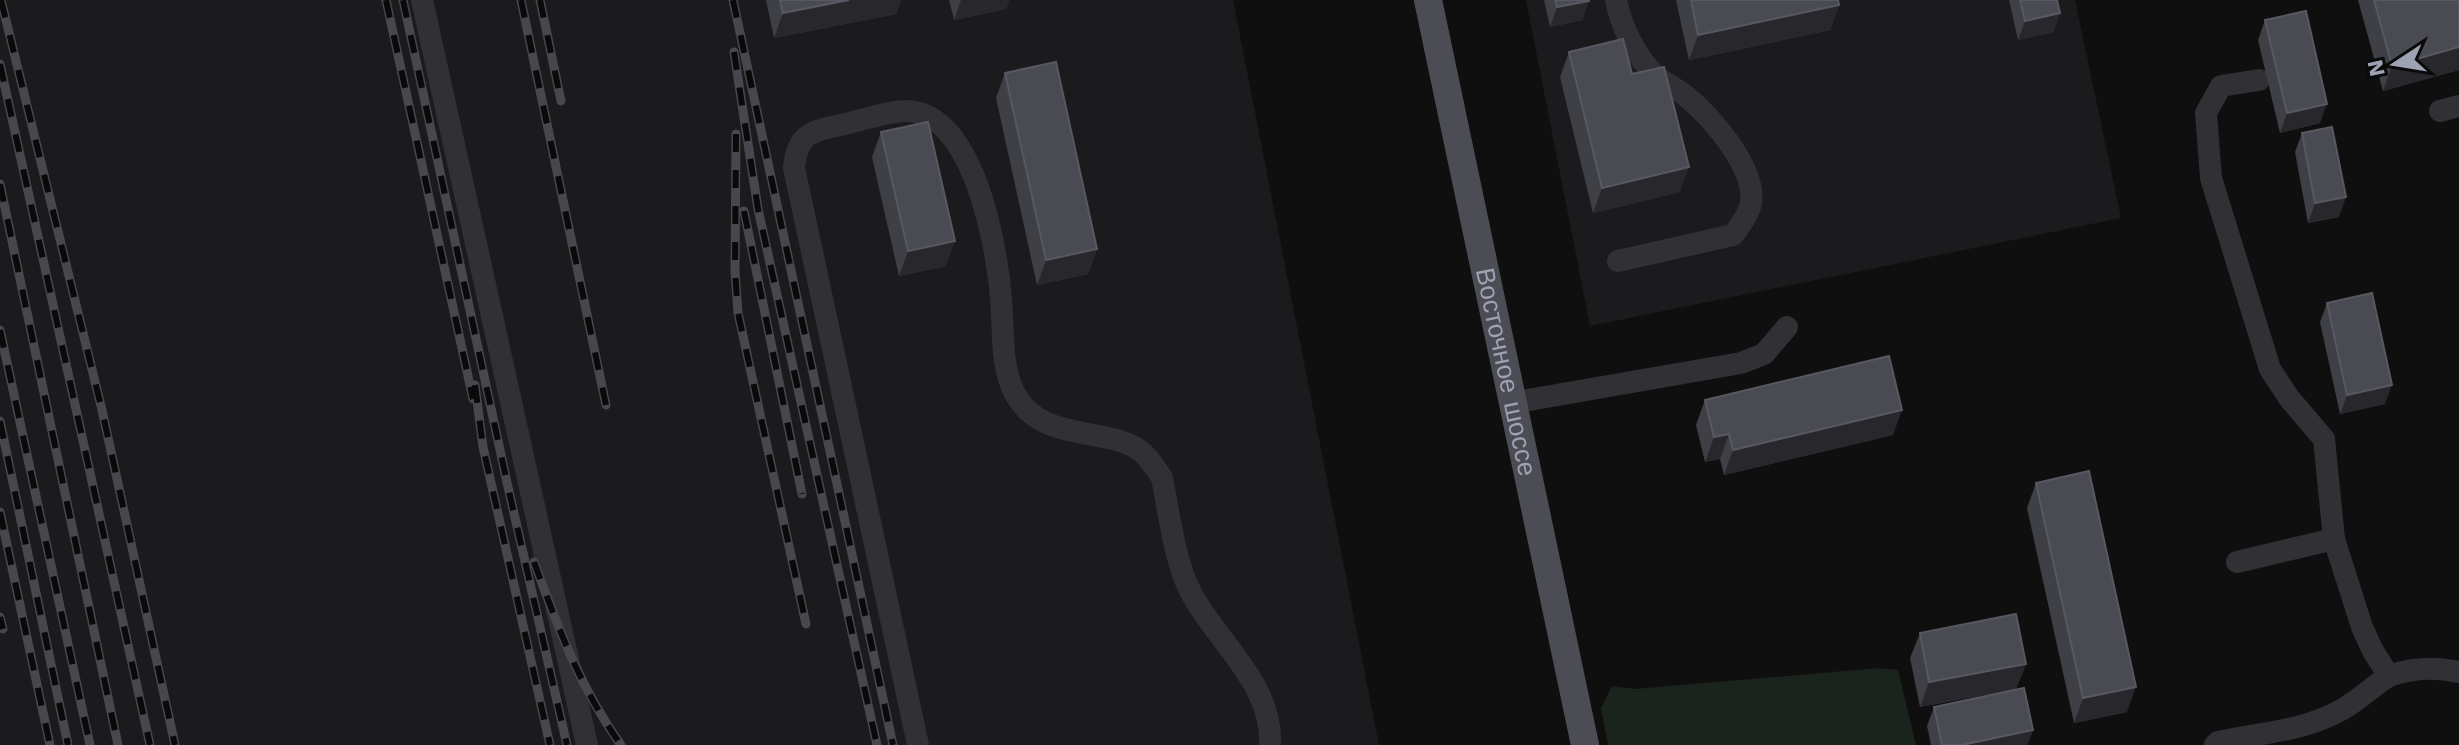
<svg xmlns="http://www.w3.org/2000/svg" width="2459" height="745" font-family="'Work Sans',sans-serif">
<rect width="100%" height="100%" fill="#0f0f10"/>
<!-- built -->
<g fill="#1b1b1d">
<path d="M0,0H1233L1379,745H0Z"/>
<path d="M1526,0H2075L2121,218L1590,326Z"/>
</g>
<!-- green -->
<path fill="#1b231d" d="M1879,668L1898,670L1916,745H1608L1601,708L1612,686L1635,689Z"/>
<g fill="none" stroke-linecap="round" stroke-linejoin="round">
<!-- minor -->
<g stroke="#303035" stroke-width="22">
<path d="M422,0L587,745"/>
<path d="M1616,0C1621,26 1636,57 1655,75C1664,83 1676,88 1686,96C1711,117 1756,167 1751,203C1749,214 1740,226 1733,235L1618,261"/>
<path d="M2259,80L2221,86L2206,113L2211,178L2270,369L2289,398L2324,439L2334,539L2362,627L2373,651L2389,676C2411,668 2436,667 2459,672"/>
<path d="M2440,111L2459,106"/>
<path d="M1511,403L1741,363L1764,354L1787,327"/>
<path d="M2237,562L2334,539"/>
<path d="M918,745L794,168C797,134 811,131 841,125C860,121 888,111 906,111C974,112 997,247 1001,299C1004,330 1000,365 1015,394C1044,446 1111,424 1144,454C1151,461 1157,470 1162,478C1169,512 1173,550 1186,582C1210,638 1273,679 1270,745"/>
<path d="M2215,745L2218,742C2260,733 2305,731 2343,709C2359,700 2373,686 2389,676"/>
</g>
<!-- major -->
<path stroke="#4c4c55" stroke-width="28" id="s1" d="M1428,0L1585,745"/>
<!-- rail casing -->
<g stroke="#47474e" stroke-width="9">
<g id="rail">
<path d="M1,0L102,410L175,745"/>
<path d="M386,0L473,399"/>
<path d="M403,0L508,487L567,745"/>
<path d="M521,0L606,405"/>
<path d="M540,0L561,101"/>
<path d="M733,0L893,745"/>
<path d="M734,52L758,209L877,745"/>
<path d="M0,64L150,745"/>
<path d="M736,134L735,271L738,313L806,624"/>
<path d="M0,184L118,745"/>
<path d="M744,211L802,494"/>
<path d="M0,330L90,745"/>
<path d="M475,385L483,447L550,745"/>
<path d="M0,421L68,745"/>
<path d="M0,512L50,745"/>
<path d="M534,562C559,629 579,686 621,745"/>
<path d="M0,617L3,629"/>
</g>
</g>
<!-- rail -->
<use href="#rail" stroke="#0a0a0b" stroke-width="6" stroke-dasharray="18" stroke-linecap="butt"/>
</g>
<!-- wall -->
<g fill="#3f4046">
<path d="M766,0H901L896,14L774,38Z"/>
<path d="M949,0H1009L1006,9L954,20Z"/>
<path d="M1544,0H1589L1582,20L1550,27Z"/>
<path d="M1676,0H1838L1839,5L1830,30L1689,60Z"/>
<path d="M2009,0H2057L2060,13L2053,32L2018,40Z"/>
<path d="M2358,0H2459V70L2383,91Z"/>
<path d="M2265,20L2320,123L2280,133L2258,40Z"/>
<path d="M1569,52L1632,74L1680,192L1593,213L1560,77Z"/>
<path d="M1005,73L1097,249L1088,274L1037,285L996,98Z"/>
<path d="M881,132L946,266L899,276L872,157Z"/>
<path d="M2302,133L2339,217L2308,223L2295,152Z"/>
<path d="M2327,303L2385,404L2340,414L2320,322Z"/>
<path d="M1705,400L1893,435L1724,475L1720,459L1705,462L1696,425Z"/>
<path d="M2036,483L2127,712L2074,723L2027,508Z"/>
<path d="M1920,633L2026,664L2016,689L1920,707L1910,658Z"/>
<path d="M1934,707L2033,730L2027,745H1931L1927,726Z"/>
</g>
<!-- shaded-wall -->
<g fill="#28282c">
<path d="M849,0H901L896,14L774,38L783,13Z"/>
<path d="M961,0H1009L1006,9L954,20Z"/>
<path d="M1589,1L1582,20L1550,27L1557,7Z"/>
<path d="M1839,5L1830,30L1689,60L1698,35Z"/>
<path d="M2060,13L2053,32L2018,40L2025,21Z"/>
<path d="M2459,47V70L2383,91L2392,66Z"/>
<path d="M2327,104L2320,123L2280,133L2287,113Z"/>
<path d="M1689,167L1680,192L1593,213L1602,188Z"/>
<path d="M2346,197L2339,217L2308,223L2315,203Z"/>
<path d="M955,241L946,266L899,276L908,251Z"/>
<path d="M1097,249L1088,274L1037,285L1046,260Z"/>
<path d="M2392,385L2385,404L2340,414L2347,395Z"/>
<path d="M1902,410L1893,435L1724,475L1733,450Z"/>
<path d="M1729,434L1720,459L1705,462L1714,437Z"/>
<path d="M2026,664L2016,689L1920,707L1929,682Z"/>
<path d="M2136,687L2127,712L2074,723L2083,698Z"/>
<path d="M2033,730L2027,745H1962Z"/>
</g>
<!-- building -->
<g fill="#4a4b52" stroke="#575861" stroke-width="2">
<path d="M780,0H849L783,13Z"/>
<path d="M1555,0H1589V1L1557,7Z"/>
<path d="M1691,0H1838L1839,5L1698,35Z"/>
<path d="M2020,0H2057L2060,13L2025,21Z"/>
<path d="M2374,0H2459V47L2392,66Z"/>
<path d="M2306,11L2327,104L2287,113L2265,20Z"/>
<path d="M1623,39L1632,74L1664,67L1689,167L1602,188L1569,52Z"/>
<path d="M1056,62L1097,249L1046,260L1005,73Z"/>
<path d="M928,122L955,241L908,251L881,132Z"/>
<path d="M2332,127L2346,197L2315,203L2302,133Z"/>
<path d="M2372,293L2392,385L2347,395L2327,303Z"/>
<path d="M1889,356L1902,410L1733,450L1729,434L1714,437L1705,400Z"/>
<path d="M2089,471L2136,687L2083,698L2036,483Z"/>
<path d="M2016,614L2026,664L1929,682L1920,633Z"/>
<path d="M2024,688L2033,730L1962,745H1942L1934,707Z"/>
</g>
<g text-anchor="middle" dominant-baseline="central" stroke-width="7" stroke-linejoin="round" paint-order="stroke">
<!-- street labels -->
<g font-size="26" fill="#9fa2b2" stroke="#0a0a0b">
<text stroke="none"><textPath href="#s1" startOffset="380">Восточное шоссе</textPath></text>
</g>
</g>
<!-- north arrow -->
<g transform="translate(2395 64) rotate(258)" stroke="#0a0a0b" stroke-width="6" paint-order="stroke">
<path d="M0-6L14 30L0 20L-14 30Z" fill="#9fa2b2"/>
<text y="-12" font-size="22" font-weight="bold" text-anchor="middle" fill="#9fa2b2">N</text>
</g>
</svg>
